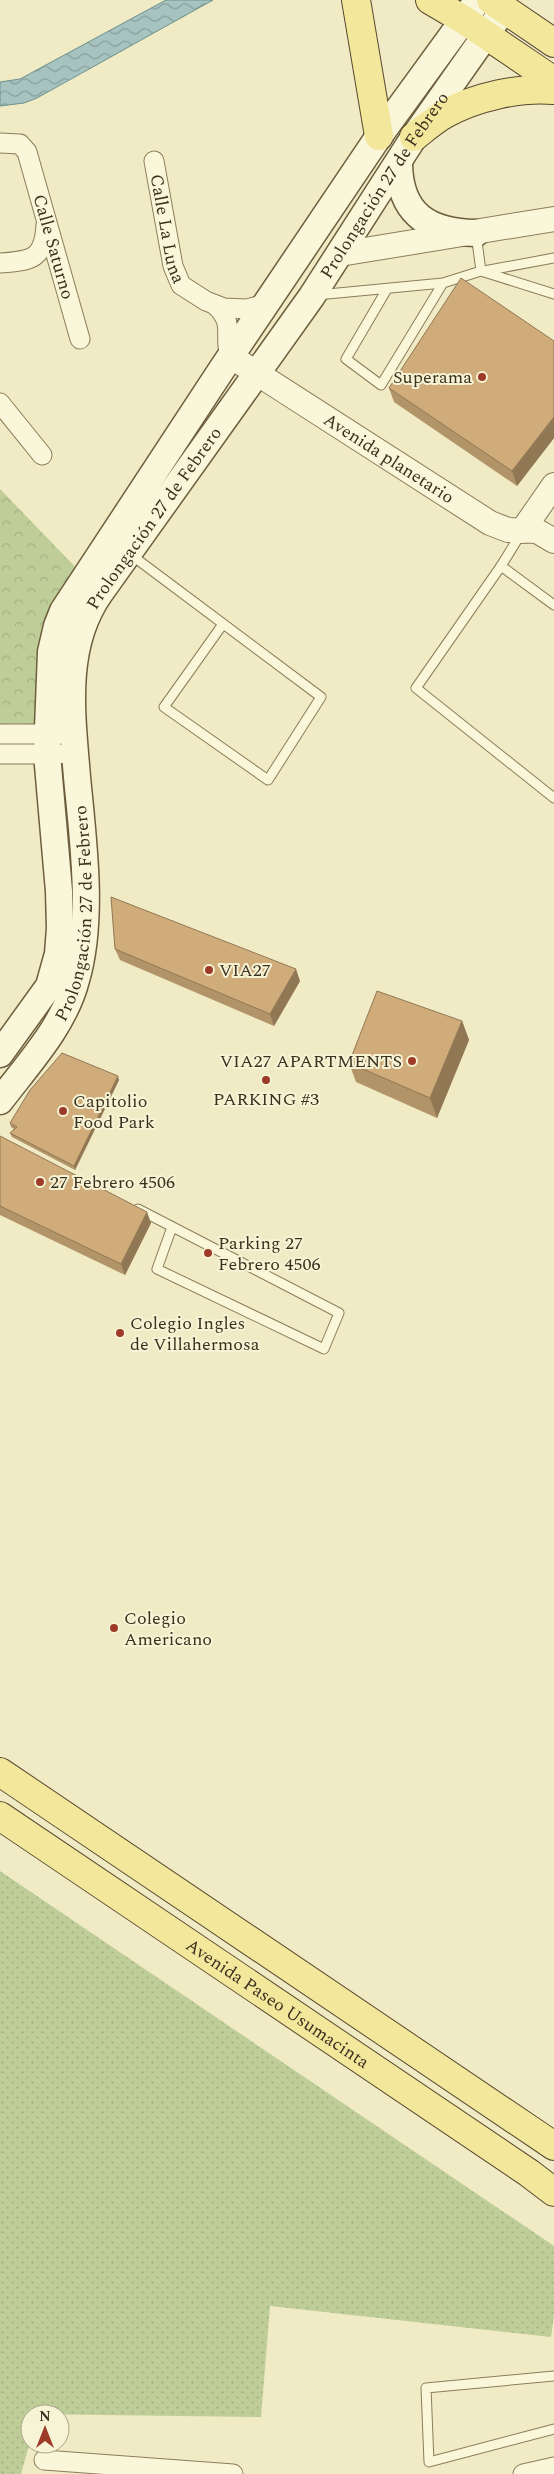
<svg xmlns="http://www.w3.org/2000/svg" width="554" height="2474" font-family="Spectral,serif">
<defs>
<pattern id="grass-dots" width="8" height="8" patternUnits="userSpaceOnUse" patternTransform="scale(1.25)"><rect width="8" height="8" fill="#bfce98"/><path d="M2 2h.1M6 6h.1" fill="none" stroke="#a5b183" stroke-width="1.8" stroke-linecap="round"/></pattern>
<pattern id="forest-crowns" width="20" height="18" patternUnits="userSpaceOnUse" patternTransform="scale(1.25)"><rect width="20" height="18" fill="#bfce98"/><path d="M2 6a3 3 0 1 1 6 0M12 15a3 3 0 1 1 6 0" fill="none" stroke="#a5b183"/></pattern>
<pattern id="water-waves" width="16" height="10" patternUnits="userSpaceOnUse" patternTransform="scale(1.25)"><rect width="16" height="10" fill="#a7c3bf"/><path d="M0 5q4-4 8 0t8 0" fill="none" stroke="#899f9b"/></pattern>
</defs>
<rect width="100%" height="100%" fill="#f0eac5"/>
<!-- grass -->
<path fill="url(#grass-dots)" d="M0,1871L554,2246V2315L551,2337L270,2306L261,2417L30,2414V2442L21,2474H0Z"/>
<!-- forest -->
<path fill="url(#forest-crowns)" d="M0,489L84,576L48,734L0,733Z"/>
<!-- water -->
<path fill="url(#water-waves)" stroke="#6d928f" d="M166,0H213L37,98L24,103L0,106V82L20,79Z"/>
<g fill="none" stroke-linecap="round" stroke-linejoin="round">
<!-- service casing -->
<g stroke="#8c7d5a" stroke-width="11">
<g id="service">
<path d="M481,271L554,294"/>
<path d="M484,271L554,258"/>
<path d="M387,289L346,359L381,385L443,283"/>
<path d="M317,295L443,283L481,271L476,234"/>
<path d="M522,532L501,566L416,688L554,798"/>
<path d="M130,554L321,697L268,780L164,707L223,624"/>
<path d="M501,566L554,605"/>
<path d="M138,1209L339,1313L324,1349L157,1269L172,1227"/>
<path d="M554,2376L426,2388L429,2462L554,2429"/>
</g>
</g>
<!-- minor casing -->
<g stroke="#8c7d5a" stroke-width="21">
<g id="minor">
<path id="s1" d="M0,143L20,144L27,152L80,339"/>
<path id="s2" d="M154,161L173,266L181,285L206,301L224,308L247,309L265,304"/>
<path d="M0,263C32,261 44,259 46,225"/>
<path d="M215,305C236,324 223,335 230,356"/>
<path d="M0,403L42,455"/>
<path d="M0,734H60"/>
<path d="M0,754H59"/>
<path d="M44,2460L233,2474"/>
<path d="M523,2474L554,2467"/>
</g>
</g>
<!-- tertiary casing -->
<g stroke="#8c7d5a" stroke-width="26">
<g id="tertiary">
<path d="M340,254L554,219"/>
<path id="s3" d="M230,356L490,523L508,530L537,531L554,541"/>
<path d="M522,531L554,485"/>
</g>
</g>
<!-- secondary casing -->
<g stroke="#6d5e3d" stroke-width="29">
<g id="secondary">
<path d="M399,164C400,215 429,232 476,233"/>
<path d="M0,1054L49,986L58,954L60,928L59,891L47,754L51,652L57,626L63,611L224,366L379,136L478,0"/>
<path id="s4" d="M0,1101C28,1064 64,1026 76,980C94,918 83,840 77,777C72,715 62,647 100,593L312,296L414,137L504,9"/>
</g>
</g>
<!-- primary casing -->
<g stroke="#594a2f" stroke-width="30">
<g id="primary">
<path d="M356,0L379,136"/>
<path d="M430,0L464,20L554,81"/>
<path d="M491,0L554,43"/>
<path d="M414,137C424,129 434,120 445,114C475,97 520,87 554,90"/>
<path d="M0,1772L554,2146"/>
<path id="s5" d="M0,1816L529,2173L554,2192"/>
</g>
</g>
<!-- service -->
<use href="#service" stroke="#faf6d9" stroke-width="9"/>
<!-- minor -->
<use href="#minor" stroke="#faf6d9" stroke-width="19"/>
<!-- tertiary -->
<use href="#tertiary" stroke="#faf6d9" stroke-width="24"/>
<!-- secondary -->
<use href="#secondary" stroke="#faf6d9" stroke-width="26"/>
<!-- primary -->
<use href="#primary" stroke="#f3e79c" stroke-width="28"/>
</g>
<!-- wall -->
<g fill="#b29469">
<path d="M554,341V438L517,486L394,402L389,388Z"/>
<path d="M115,949L300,981L274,1026L120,960Z"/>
<path d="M462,1021L469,1040L437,1118L356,1082L349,1063Z"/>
<path d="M119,1080L75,1170L12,1137L10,1133L14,1129L11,1127L10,1123Z"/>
<path d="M0,1136L151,1223L125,1275L0,1215Z"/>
</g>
<!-- shaded-wall -->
<g fill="#917855">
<path d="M554,417V438L517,486L512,471Z"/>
<path d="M296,969L300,981L274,1026L270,1014Z"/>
<path d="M462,1021L469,1040L437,1118L430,1098Z"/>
<path d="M118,1076L119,1080L75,1170L74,1166Z"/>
<path d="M147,1212L151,1223L125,1275L121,1264Z"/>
</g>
<!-- building -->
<g fill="#cfac7a" stroke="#917855">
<path d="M461,278L554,341V417L512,471L389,388Z"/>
<path d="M111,897L296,969L270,1014L115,949Z"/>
<path d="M377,991L462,1021L430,1098L349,1063Z"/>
<path d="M62,1053L118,1076L74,1166L10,1133L17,1127L10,1123L30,1090Z"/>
<path d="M0,1136L147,1212L121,1264L0,1206Z"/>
</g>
<!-- markers -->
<g fill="#9d3b28" stroke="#f7f3d5" stroke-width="2">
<circle cx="482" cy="377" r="5"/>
<circle cx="209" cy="970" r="5"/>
<circle cx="412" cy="1061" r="5"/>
<circle cx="266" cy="1080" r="5"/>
<circle cx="63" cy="1111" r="5"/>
<circle cx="40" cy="1182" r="5"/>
<circle cx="208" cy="1253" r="5"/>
<circle cx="120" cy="1333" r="5"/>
<circle cx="114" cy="1628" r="5"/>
</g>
<g text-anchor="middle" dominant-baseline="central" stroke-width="4" stroke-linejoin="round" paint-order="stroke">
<!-- street labels -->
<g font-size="18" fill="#3b311f" stroke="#f7f3d5">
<text stroke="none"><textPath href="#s4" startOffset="1035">Prolongación 27 de Febrero</textPath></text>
<text stroke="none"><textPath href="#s2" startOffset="69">Calle La Luna</textPath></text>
<text stroke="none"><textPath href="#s1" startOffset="129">Calle Saturno</textPath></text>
<text stroke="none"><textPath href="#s3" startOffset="189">Avenida planetario</textPath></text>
<text stroke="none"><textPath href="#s4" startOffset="630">Prolongación 27 de Febrero</textPath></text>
<text stroke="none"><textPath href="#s4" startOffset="210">Prolongación 27 de Febrero</textPath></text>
<text stroke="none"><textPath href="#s5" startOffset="335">Avenida Paseo Usumacinta</textPath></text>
</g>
<!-- poi labels -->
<g font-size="18" fill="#3b311f" stroke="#f7f3d5" text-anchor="start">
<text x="472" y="377" text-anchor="end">Superama</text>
<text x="219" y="970">VIA27</text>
<text x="402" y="1061" text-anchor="end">VIA27 APARTMENTS</text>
<text x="266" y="1099" text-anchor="middle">PARKING #3</text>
<text x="73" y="1101">Capitolio<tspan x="73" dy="21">Food Park</tspan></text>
<text x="50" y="1182">27 Febrero 4506</text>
<text x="218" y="1243">Parking 27<tspan x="218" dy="21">Febrero 4506</tspan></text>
<text x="130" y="1323">Colegio Ingles<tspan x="130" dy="21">de Villahermosa</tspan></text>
<text x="124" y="1618">Colegio<tspan x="124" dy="21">Americano</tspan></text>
</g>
</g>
<!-- north arrow -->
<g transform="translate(45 2429)"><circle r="24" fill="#f7f3d5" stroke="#aca58c"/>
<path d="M0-4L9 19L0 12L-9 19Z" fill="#9d3b28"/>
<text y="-8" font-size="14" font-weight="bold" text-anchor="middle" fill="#3b311f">N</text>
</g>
</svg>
